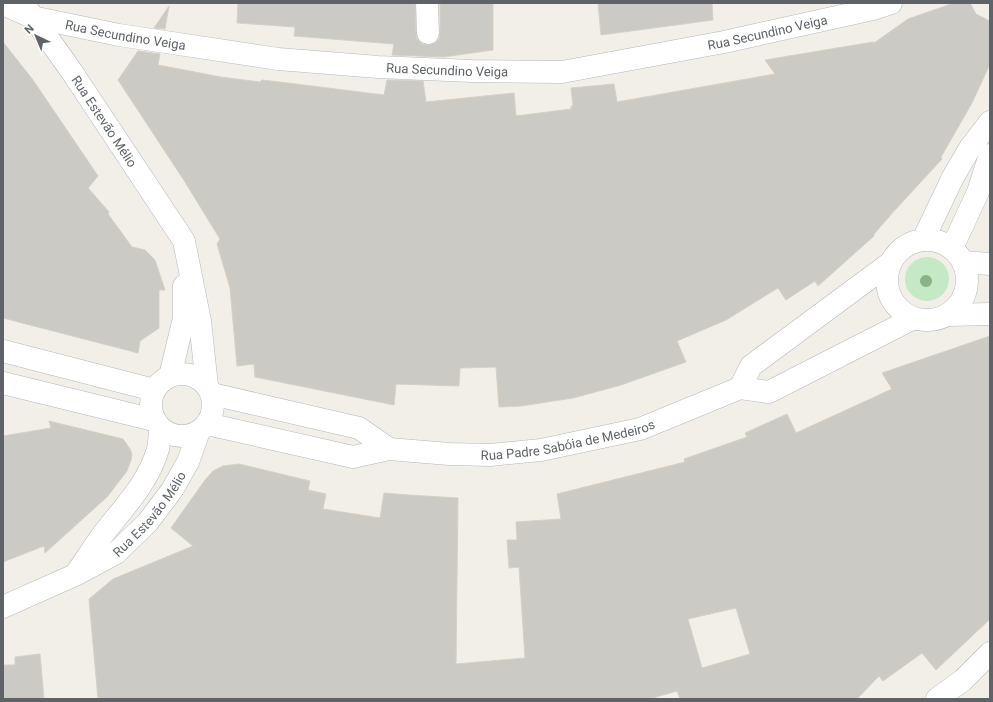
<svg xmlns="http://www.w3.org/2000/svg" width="993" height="702" font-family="Roboto,sans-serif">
<rect width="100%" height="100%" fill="#f1efe8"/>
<!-- green -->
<circle fill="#c5e8c5" cx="927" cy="279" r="22"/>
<!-- building -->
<g fill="#cccac5" stroke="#d6d1c6" fill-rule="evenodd">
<path d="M238,3H415L416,33L417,39L422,44L428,45L435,43L439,39L440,33V3H493V50L443,57L392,55L394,44L294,36L295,27L237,23Z"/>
<path d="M598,3H712L713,20L601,35Z"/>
<path d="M954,3H970L976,14L990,21V64L972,103L941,157L942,159L895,210L874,234V236L818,286L815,281L786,300L778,288L726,320L677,341L686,362L621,385L573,398L521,406L499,407L496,367L460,368L459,386L396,384L394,405L255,377L254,364L237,366L230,288L217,244L220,239L185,182L118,80L138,51L160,54L158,65L221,77L260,82L262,80L288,83L384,95L387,80L423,81L426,102L514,93L516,116L571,109V106H573L571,88L614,84L617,102L775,74L765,60L873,42L874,43L908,19Z"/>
<path d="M169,6L165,29L154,28Z"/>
<path d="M3,42L33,80L98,176L88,188L109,212L108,214L132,247L145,250L155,260L165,290H159V328L140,341L138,353L3,318Z"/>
<path d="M990,336V619L936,670L922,653L883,681L879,676L857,699H680L677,691L649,699H98L89,599L113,579L193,546L171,528L205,480L213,471L223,466L239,464L310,481L308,490L326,494L323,509L380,518L384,493L409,495L458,498L456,664L525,658L519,567L509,568L507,540H517L516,522L561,519L557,494L685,462L684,459L747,437L745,433L787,414L796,433L892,389L882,373ZM736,608L750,654L702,668L688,619Z"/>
<path d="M49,421L123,439L130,449L132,454L131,460L127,471L107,497L45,553L44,546L3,562V436L51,428Z"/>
<path d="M40,654L44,699H3V665H15V657Z"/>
</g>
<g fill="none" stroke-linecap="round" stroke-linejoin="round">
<!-- minor casing -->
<g stroke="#b5b8bc" stroke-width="23">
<g id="minor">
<path d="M427,3L428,33"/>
<path id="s1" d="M3,4L32,17L119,35L278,59L378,67L472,71L562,72L724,42L873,9L891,3"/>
<path id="s2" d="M28,10L72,72L184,241L200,321L207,386"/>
<circle cx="927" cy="280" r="40"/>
<path d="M923,240L953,177L970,148L990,122"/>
<path d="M952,248L978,192L990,155"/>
<path d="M963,262L990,264"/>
<path d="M949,315L990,314"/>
<path d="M3,351L154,390"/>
<circle cx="182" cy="405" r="31"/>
<path d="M170,376L184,318V286"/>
<path d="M3,383L154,420"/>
<path d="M740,388L751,366L890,263"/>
<path d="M212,394L359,428L389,449"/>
<path id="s3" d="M207,424L353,457L389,449L449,454L490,455L541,450L640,429L740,388L769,392L912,319"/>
<path d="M77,572C85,561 93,548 101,537C122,509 148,484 158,449C159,443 160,435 160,428"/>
<path id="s4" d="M3,607L75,575L116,553L148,522L172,490L188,462L199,431"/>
<path d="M937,699L963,680L990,653"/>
</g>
</g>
<!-- minor -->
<use href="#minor" stroke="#fff" stroke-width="22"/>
</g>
<!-- trees -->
<circle fill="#89b387" cx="926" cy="281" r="6"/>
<g text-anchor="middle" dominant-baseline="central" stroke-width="4" stroke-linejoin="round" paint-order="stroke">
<!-- street labels -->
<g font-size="13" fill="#5f6368" stroke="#fff">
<text stroke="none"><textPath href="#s1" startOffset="775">Rua Secundino Veiga</textPath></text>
<text stroke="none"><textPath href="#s1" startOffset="127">Rua Secundino Veiga</textPath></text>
<text stroke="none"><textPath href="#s1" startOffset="451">Rua Secundino Veiga</textPath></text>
<text stroke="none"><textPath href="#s2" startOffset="135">Rua Estevão Mélio</textPath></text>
<text stroke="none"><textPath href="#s3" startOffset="367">Rua Padre Sabóia de Medeiros</textPath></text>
<text stroke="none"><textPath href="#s4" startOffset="177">Rua Estevão Mélio</textPath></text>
</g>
</g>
<!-- border -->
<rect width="993" height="702" fill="none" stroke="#5f6368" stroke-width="8"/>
<!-- north arrow -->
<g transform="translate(36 36) rotate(316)" stroke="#ffffff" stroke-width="3" paint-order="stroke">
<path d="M0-3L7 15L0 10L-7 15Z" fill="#5f6368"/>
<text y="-6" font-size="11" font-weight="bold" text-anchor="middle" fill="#5f6368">N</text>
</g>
</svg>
